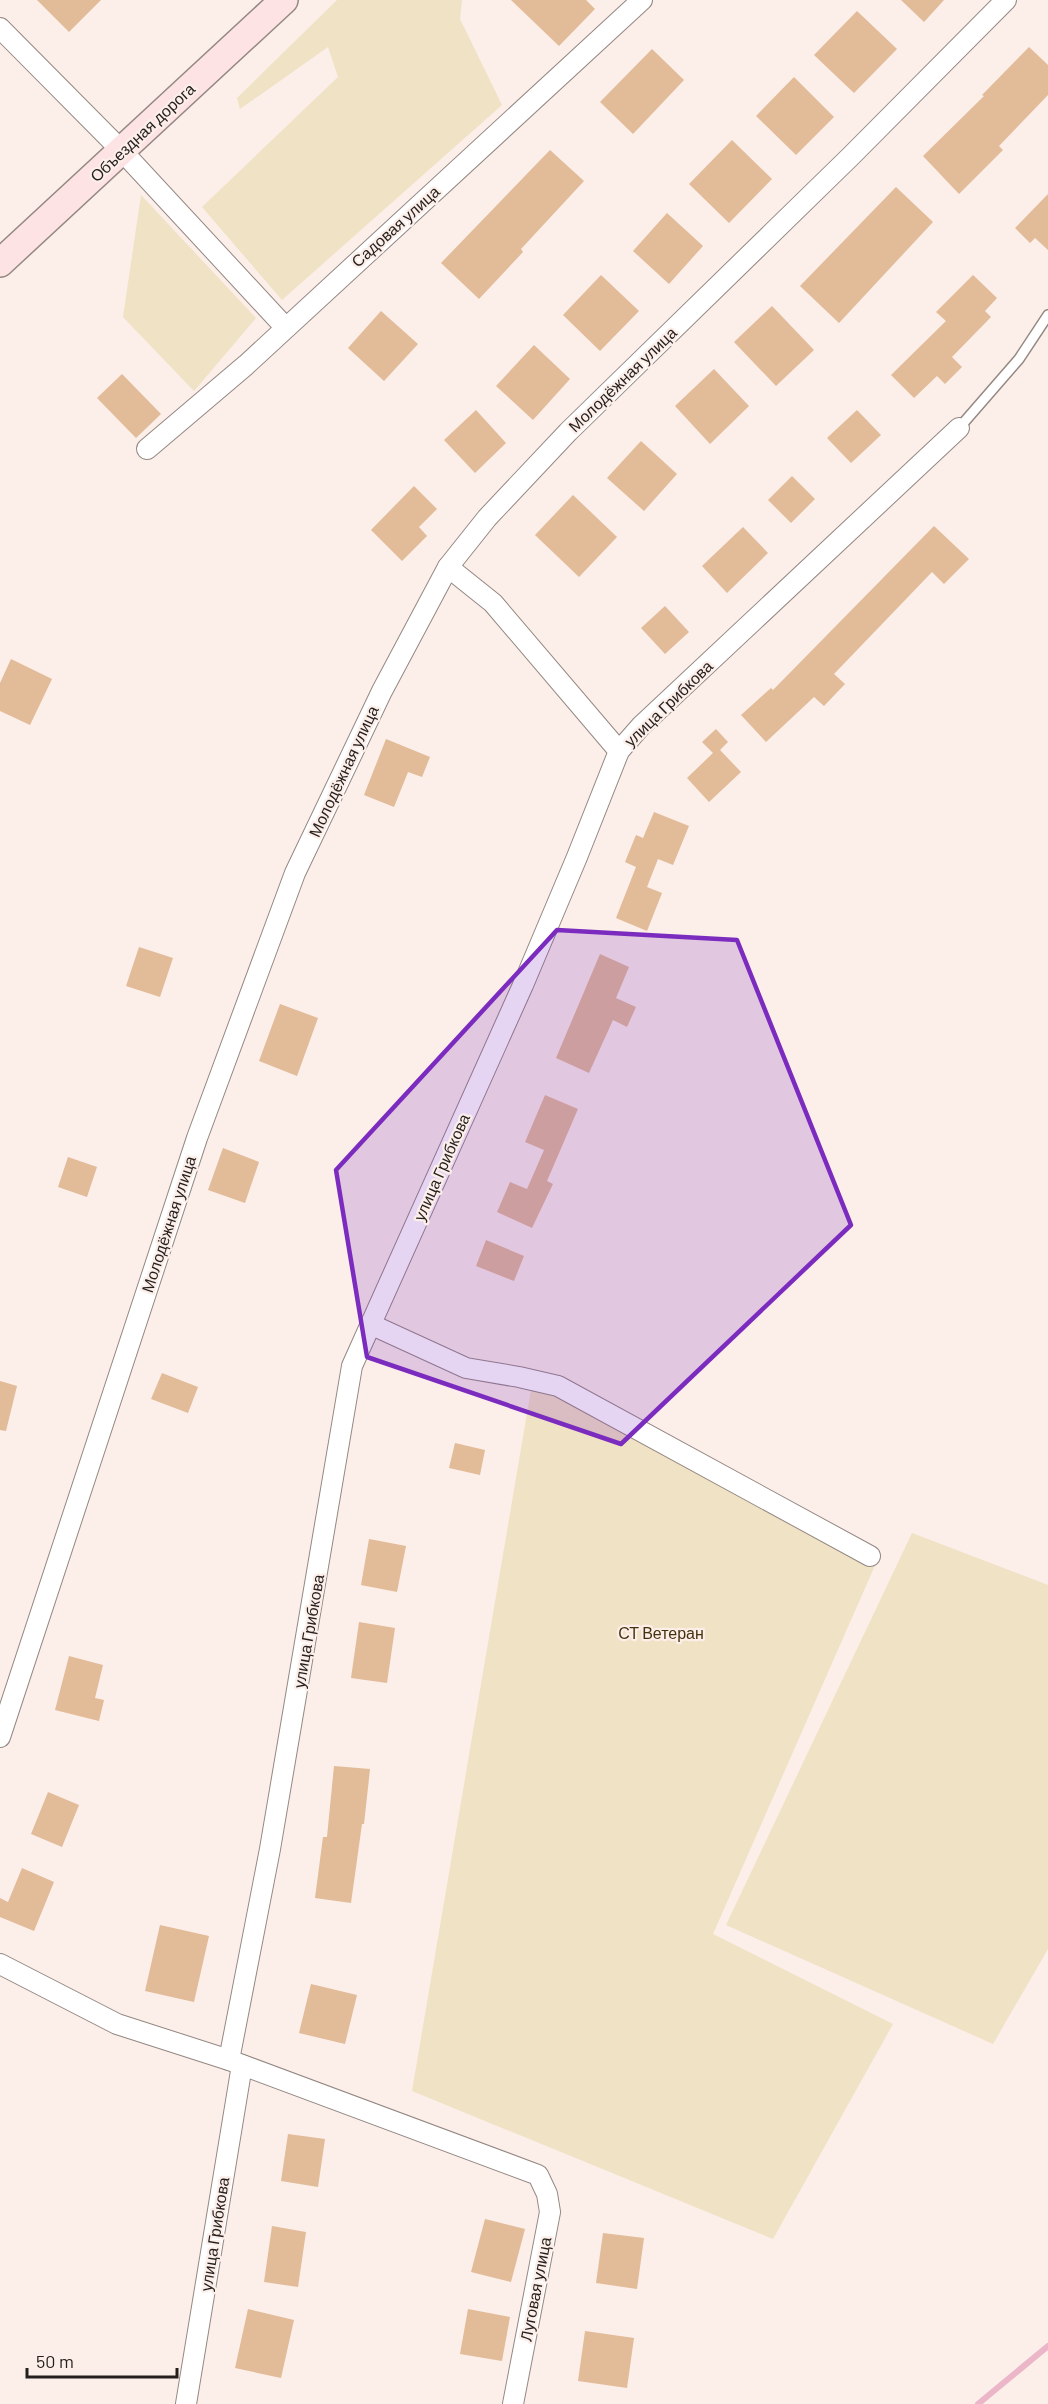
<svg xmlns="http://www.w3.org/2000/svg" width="1048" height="2404" font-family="Barlow,sans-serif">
<rect width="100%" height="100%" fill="#fceee9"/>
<!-- green -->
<g fill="#f0e2c4">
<path d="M337,0H462L460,19L502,105L282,300L202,207L338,77L328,47L240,109L237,98Z"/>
<path d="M141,195L256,318L194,391L123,317Z"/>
<path d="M533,1378L880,1554L713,1934L893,2024L773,2239L412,2091Z"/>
<path d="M912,1533L1048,1585V1949L993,2044L726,1925Z"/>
</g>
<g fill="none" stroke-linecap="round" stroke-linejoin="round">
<!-- stream -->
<path stroke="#ecb6c9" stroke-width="6" d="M978,2404L1048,2346"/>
</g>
<!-- building -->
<g fill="#e2bb98">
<path d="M37,0H101L69,32Z"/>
<path d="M511,0H586L595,9L559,46Z"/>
<path d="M901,0H944L924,22Z"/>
<path d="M857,11L897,49L854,93L814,55Z"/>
<path d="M1029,47L1048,65V95L999,146L1003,150L959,194L923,156L984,96L982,95Z"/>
<path d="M652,49L684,80L633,134L600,102Z"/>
<path d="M794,77L834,117L796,155L756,116Z"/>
<path d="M732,140L772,179L729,223L689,184Z"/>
<path d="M550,150L584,181L521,249L523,252L479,299L441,263Z"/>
<path d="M896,187L933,222L839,323L800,286Z"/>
<path d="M1048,194V250L1035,238L1030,243L1015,228Z"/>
<path d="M667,213L703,246L669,284L633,251Z"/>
<path d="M601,275L639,311L600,351L563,315Z"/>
<path d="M973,275L997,298L985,311L991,317L952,357L962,367L945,384L937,376L914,398L891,375L946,321L936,312Z"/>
<path d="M772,306L814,350L776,386L734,342Z"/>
<path d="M381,311L418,344L384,381L348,348Z"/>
<path d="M534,345L570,379L533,420L496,386Z"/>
<path d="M714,369L749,406L710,444L675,406Z"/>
<path d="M122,374L161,414L136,438L97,398Z"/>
<path d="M476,410L506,443L475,473L444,440Z"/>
<path d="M857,410L881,435L851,463L827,438Z"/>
<path d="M641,441L677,474L644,511L607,478Z"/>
<path d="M792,476L815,499L791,523L768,500Z"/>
<path d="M414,486L437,509L419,527L427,536L402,561L371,530Z"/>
<path d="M573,495L617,537L579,577L535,535Z"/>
<path d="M934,526L969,559L944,584L932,572L834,674L845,684L824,706L814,697L766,742L741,715L771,688L773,690Z"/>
<path d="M743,527L768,553L727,593L702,566Z"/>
<path d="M665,606L689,632L665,654L641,628Z"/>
<path d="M11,659L52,679L30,725L0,711V683Z"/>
<path d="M716,729L728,742L720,750L741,772L709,802L687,778L713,753L702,742Z"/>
<path d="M386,739L430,757L422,777L408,772L394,807L364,795Z"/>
<path d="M654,812L689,826L673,865L658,859L647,887L662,893L647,931L616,918L636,867L625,862L636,835L643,838Z"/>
<path d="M139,947L173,958L160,997L126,986Z"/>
<path d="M600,954L629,967L616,998L636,1007L627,1027L613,1020L589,1073L556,1058Z"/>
<path d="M280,1004L318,1018L297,1076L259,1061Z"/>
<path d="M545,1095L578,1109L547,1181L553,1184L532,1228L497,1212L510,1182L527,1189L544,1150L525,1142Z"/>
<path d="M223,1148L259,1162L245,1203L208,1190Z"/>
<path d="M68,1157L97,1167L87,1197L58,1187Z"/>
<path d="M486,1240L524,1256L514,1281L476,1266Z"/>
<path d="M162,1373L198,1387L188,1413L151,1399Z"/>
<path d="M0,1381L17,1386L6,1431L0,1430Z"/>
<path d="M455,1443L485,1450L480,1475L449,1468Z"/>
<path d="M369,1539L406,1546L397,1592L361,1585Z"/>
<path d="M359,1622L395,1628L387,1683L351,1678Z"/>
<path d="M69,1656L103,1665L95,1698L104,1700L99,1721L55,1710Z"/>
<path d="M334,1766L370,1769L364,1824H362L351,1903L315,1898L323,1837H327Z"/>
<path d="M48,1792L79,1805L62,1847L31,1834Z"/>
<path d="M22,1868L54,1882L34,1931L0,1917V1898L8,1902Z"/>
<path d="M160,1925L209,1936L194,2002L145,1991Z"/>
<path d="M311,1984L357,1995L345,2044L299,2033Z"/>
<path d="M288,2134L325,2139L318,2187L281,2181Z"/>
<path d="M485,2219L525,2229L511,2282L471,2272Z"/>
<path d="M272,2226L306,2232L298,2287L264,2282Z"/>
<path d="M603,2233L644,2238L637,2289L596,2283Z"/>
<path d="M248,2309L294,2320L281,2378L235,2368Z"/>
<path d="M468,2309L510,2317L502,2361L460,2354Z"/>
<path d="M585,2331L634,2338L627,2388L578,2381Z"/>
</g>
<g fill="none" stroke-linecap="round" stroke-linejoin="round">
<!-- lane casing -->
<g stroke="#948883" stroke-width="12">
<path id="lane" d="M959,428L1019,359L1048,315"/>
</g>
<!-- street casing -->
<g stroke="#948883" stroke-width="22">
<g id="street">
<path d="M0,28L122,151L285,327"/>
<path d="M147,449L246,365L642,0"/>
<path d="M448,567L493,603L619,751"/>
<path d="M370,1324L466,1368L519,1377L558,1386L870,1556"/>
<path d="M0,1737L197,1138L295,873L382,691L448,567L487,518L568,432L851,156L1006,0"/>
<path d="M0,1964L117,2024L229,2060L538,2175L547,2194L550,2212L513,2404"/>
<path d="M229,2060L270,1849L352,1366L523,985L577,857L619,751L641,726L959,428"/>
<path d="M186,2404L242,2065"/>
</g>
</g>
<!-- secondary casing -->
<g stroke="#948883" stroke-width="30">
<path id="secondary" d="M0,263L284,0"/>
</g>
<!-- lane -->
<use href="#lane" stroke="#fff" stroke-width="9"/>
<!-- street -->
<use href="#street" stroke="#fff" stroke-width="20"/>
<!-- secondary -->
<use href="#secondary" stroke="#fde3e4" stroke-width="27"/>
</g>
<!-- marked area -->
<path fill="#7b2cbf" fill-opacity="0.2" stroke="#7b2cbf" stroke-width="4.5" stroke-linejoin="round" d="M557,930L737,940L851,1225L621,1444L367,1357L336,1170Z"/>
<g text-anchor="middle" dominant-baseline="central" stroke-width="4.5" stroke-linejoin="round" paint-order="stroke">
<!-- street labels -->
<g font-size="16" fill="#241f1d" stroke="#fceee9">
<text transform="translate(142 132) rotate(-43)">Объездная дорога</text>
<text transform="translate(395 226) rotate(-42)">Садовая улица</text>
<text transform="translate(622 379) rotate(-44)">Молодёжная улица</text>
<text transform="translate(668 703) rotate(-44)">улица Грибкова</text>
<text transform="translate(343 771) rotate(-65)">Молодёжная улица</text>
<text transform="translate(441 1167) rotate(-66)">улица Грибкова</text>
<text transform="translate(168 1224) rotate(-72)">Молодёжная улица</text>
<text transform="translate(308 1631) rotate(-80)">улица Грибкова</text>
<text transform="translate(214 2234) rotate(-81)">улица Грибкова</text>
<text transform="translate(535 2289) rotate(-79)">Луговая улица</text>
</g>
<!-- park labels -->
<g font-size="16" fill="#43330d" stroke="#fceee9">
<text x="661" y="1632">СТ Ветеран</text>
</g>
</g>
<!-- scale -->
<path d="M27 2368v9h150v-9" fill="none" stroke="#241f1d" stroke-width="3"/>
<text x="36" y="2368" font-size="18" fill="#241f1d" stroke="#fceee9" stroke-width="4.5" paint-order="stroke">50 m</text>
</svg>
